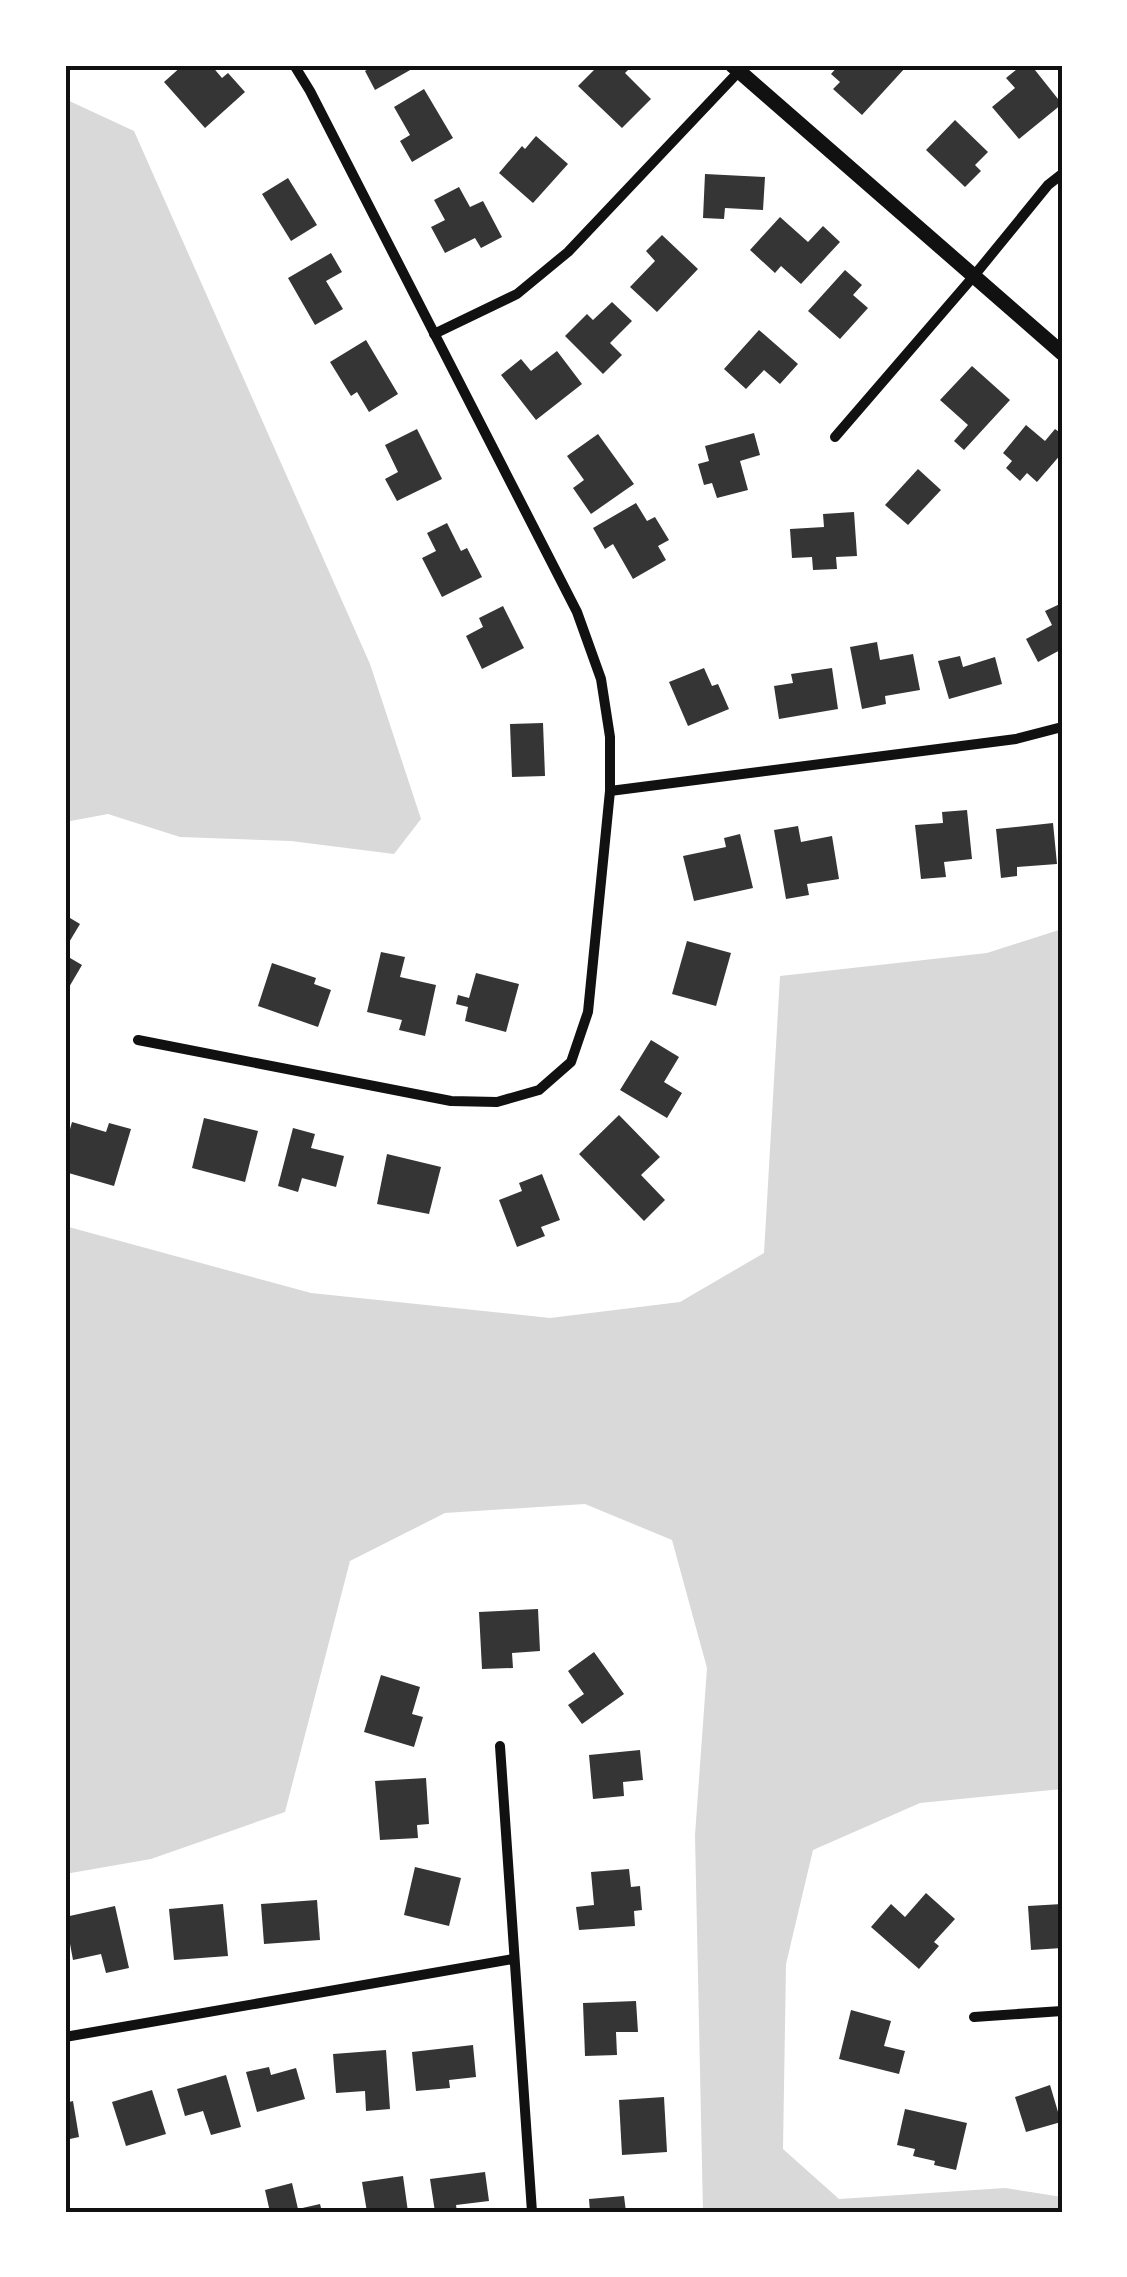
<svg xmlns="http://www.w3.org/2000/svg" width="1127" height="2277" font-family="Ubuntu,sans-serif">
<rect width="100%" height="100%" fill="#fff"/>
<!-- water -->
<g fill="#d9d9d9">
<path d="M65,99L134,131L370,664L421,819L394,854L291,841L180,837L108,814L65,822Z"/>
<path d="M1062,929V1789L920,1803L813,1850L786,1964L783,2149L839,2199L1005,2188L1062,2197V2212H703L695,1835L707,1668L672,1540L585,1504L445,1513L350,1561L285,1812L151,1859L65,1874V1226L311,1293L550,1318L680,1302L764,1253L780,976L987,953Z"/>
</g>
<!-- building -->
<g fill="#353535">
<path d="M183,65H211L222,78L228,73L245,92L205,128L164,82Z"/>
<path d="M375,65H419L375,90L365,71Z"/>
<path d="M599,65H633L625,73L651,99L622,128L578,86Z"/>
<path d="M839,65H903L905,68L862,115L833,89L840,82L831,74Z"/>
<path d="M1022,65H1031L1062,104L1019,139L992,107L1015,88L1006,78Z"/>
<path d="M424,89L453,138L412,162L400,141L410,135L394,107Z"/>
<path d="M955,120L988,152L975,165L981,171L965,187L926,150Z"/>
<path d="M536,136L568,164L533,203L499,173L522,146L525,149Z"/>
<path d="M705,174L765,177L763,210L725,208L724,219L703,218Z"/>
<path d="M288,178L317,225L291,241L262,194Z"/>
<path d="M459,187L470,207L483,201L502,237L481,248L475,238L445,253L431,227L445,220L434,200Z"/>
<path d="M780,217L808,242L823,226L840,242L801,284L781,266L775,273L750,250Z"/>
<path d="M662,235L698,269L657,312L630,287L655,261L646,251Z"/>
<path d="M331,253L342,272L326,281L343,309L315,325L288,278Z"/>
<path d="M845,270L862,285L853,295L868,308L840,339L808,311Z"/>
<path d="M612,302L632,321L610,343L622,355L603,374L565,336L587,314L593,320Z"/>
<path d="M759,330L798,364L780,384L764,370L746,389L724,369Z"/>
<path d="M366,340L398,394L369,412L357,392L351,396L330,362Z"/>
<path d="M557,351L582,384L536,420L501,375L521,359L531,371Z"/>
<path d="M972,366L1010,400L964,450L954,441L968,425L940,400Z"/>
<path d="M1026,425L1045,441L1055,429L1062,434V453L1037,482L1027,473L1020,481L1006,468L1012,461L1003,453Z"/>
<path d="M417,429L442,479L397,501L385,479L398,472L385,445Z"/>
<path d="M754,433L760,455L740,461L748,490L717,498L712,483L704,485L698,464L709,461L705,446Z"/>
<path d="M598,434L634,484L591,514L573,488L584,480L567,456Z"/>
<path d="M918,469L941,490L908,525L885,505Z"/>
<path d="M636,503L647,521L655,517L669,540L658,546L666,560L633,579L613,544L605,549L593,528Z"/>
<path d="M854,512L857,556L836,557L837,569L813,570L812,557L792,558L790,529L824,527L823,514Z"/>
<path d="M447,523L461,551L467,548L482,577L442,597L422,558L436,551L427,533Z"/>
<path d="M1062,603V649L1038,662L1026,639L1052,625L1045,611Z"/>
<path d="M503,606L524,648L482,669L466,636L483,627L479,618Z"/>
<path d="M877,642L880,660L913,654L920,690L885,696L886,704L862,709L850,647Z"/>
<path d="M960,656L963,667L995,657L1002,684L949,699L938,661Z"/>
<path d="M704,668L712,686L718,684L729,709L688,726L669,682Z"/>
<path d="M832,668L838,709L779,719L774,686L793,683L791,674Z"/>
<path d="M543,723L545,776L512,777L510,724Z"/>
<path d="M967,810L972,859L944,862L946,877L921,879L915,825L943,823L942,812Z"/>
<path d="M1053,823L1057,864L1017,867V876L1001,878L996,829Z"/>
<path d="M798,826L801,842L832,836L839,879L807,884L809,895L786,899L774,830Z"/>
<path d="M740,834L753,888L694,901L683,856L726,847L724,838Z"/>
<path d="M65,915L80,924L65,949Z"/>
<path d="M687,941L731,953L716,1006L672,994Z"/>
<path d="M381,952L405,957L400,977L436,985L425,1036L399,1030L402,1020L367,1012Z"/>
<path d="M65,955L82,965L65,994Z"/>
<path d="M272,963L316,978L314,984L331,990L318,1027L258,1006Z"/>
<path d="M476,973L519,984L506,1032L465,1021L468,1007L456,1004L458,995L469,998Z"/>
<path d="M651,1040L679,1057L664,1082L682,1093L667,1118L620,1090Z"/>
<path d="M619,1115L660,1157L641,1175L665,1200L644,1221L579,1154Z"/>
<path d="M204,1118L258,1131L245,1182L192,1168Z"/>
<path d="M72,1122L106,1132L109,1123L131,1129L114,1186L65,1172V1147Z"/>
<path d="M293,1128L315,1134L311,1148L344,1156L336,1187L302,1178L298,1192L278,1186Z"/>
<path d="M387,1154L441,1167L429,1214L377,1204Z"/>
<path d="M542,1174L560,1220L541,1227L545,1236L517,1247L499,1200L522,1191L519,1183Z"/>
<path d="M538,1609L540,1651L512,1653L513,1668L482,1669L479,1612Z"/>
<path d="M594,1652L624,1694L582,1724L568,1705L584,1694L568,1671Z"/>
<path d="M381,1675L420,1687L412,1714L423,1717L414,1747L364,1732Z"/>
<path d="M640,1750L643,1780L623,1782L624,1796L593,1799L589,1755Z"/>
<path d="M426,1778L429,1824L417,1825L418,1838L380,1840L375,1781Z"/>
<path d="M415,1867L461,1878L449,1926L404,1915Z"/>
<path d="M629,1869L631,1887L640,1886L642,1910L634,1911L635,1926L579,1930L576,1907L594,1905L591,1872Z"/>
<path d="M926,1893L955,1919L934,1942L939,1946L919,1969L871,1927L891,1904L905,1917Z"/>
<path d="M317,1900L320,1940L264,1944L261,1904Z"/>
<path d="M223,1904L228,1956L174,1960L169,1909Z"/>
<path d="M1062,1904V1948L1031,1950L1028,1906Z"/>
<path d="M115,1906L129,1968L106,1973L101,1954L73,1960L65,1917Z"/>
<path d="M636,2001L638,2032H616L617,2055L585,2056L583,2003Z"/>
<path d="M851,2010L891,2021L884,2046L905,2051L899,2074L839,2059Z"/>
<path d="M473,2045L476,2077L449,2080L450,2088L416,2091L412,2052Z"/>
<path d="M386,2050L390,2109L366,2111L365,2091L336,2093L333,2054Z"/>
<path d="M269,2067L271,2075L296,2068L305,2099L257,2112L246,2072Z"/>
<path d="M226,2075L241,2127L211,2135L203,2111L185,2116L177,2089Z"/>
<path d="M1050,2085L1061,2122L1026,2132L1015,2097Z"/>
<path d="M152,2090L166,2134L126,2146L112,2102Z"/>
<path d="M664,2097L667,2152L622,2155L619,2100Z"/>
<path d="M73,2101L79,2137L65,2140V2103Z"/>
<path d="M905,2109L967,2123L956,2170L934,2165L935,2161L913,2156L915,2149L897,2145Z"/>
<path d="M485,2172L489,2201L456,2205L457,2212H435L430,2179Z"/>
<path d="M403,2176L408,2212H384L383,2210L367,2212L362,2182Z"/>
<path d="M292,2183L298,2209L320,2204L322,2212H270L265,2190Z"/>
<path d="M624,2196L626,2212H590L589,2199Z"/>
</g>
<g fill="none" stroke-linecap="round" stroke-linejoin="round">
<!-- minor -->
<g stroke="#111" stroke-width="10">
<path d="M434,334L517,294L568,252L745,65"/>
<path d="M835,437L973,277L1048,185L1062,174"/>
<path d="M610,791L1016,739L1062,727"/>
<path d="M138,1040L451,1101L497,1102L539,1090L571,1062L588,1012L610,791V737L601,679L577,612L310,91L294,65"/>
<path d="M500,1746L532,2212"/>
<path d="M974,2017L1062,2011"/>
<path d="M65,2037L513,1959"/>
</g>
<!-- tertiary -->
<path stroke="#111" stroke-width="15" d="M732,65L1062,353"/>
</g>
<!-- border -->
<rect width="1127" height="2277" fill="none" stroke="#ffffff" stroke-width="135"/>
<rect x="68" y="68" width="992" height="2142" fill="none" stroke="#111" stroke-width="4"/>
</svg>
